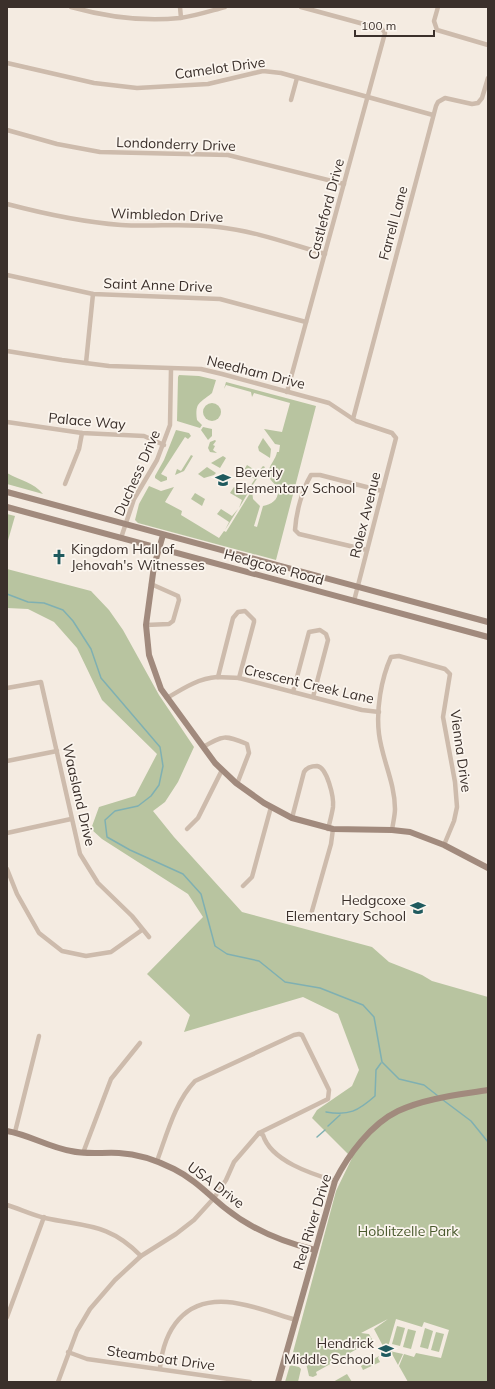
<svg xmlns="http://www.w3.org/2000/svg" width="495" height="1389" font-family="Mulish,sans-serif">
<rect width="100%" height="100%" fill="#f4ebe1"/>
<!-- green -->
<g fill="#b8c4a0">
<path d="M179,375L199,376L216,380L212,393C199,404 195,402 197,420L202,425L200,428L177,421L178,377Z"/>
<path d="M226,382L316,406L276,560L138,523L135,520L139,504L149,486L161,491L174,487L165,502L182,511L181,515L219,538L224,531L226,532L252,490L253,499L260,506L254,526L257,527L263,506C272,504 279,500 278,489C276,484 270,481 269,476C266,468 276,460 277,452H279L280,445L275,444L264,429L282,432L290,403L254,393L252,397L251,392L226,385L224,389Z"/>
<circle cx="212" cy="412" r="9"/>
<path d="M203,427L212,429V436L208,440L201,430Z"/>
<path d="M176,430L189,433L191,436L188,439L185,437L161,474L167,477V480L161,482L155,478V476L164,460Z"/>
<path d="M263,438L271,449L270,458L259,451L258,447Z"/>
<path d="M215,440L216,441L213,445L215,446L213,450L217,453L210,452L208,448L210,442Z"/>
<path d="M191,455L193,456L184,471L175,475L177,469L181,471Z"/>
<path d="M223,456L226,458L220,468L211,463Z"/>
<path d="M247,465L258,472L263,466L265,467L252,486L251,485L255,479L243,472Z"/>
<path d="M207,467L216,473L214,475L204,478L198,474Z"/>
<path d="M7,473C21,481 33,482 43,494L7,484Z"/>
<path d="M234,487L245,494L251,488L239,508L242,500L230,493Z"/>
<path d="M195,493L205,499L202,506L191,499Z"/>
<path d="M221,509L232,516L238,509L225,530L229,522L217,514Z"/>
<path d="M7,514L15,516L7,544Z"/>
<path d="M7,569L91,591L109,610L123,630L159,695L194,747L178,782L165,802L153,811L174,837L242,912L372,947L389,962L422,975L432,981L488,997V1382H408L399,1366L404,1354L414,1357L416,1353L441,1358L449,1330L424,1322L422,1327L396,1319L388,1347L384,1348L374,1329L388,1319L361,1333L369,1334L373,1341L372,1346L366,1349L364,1345L316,1372L317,1375L313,1377L309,1376L306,1363L292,1356L336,1191L352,1158L312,1118L317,1110L352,1086L359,1070L338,1014L303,997L184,1032L190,1015L147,974L203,917L188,894L102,839L91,829L99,807L135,796L157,754L102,700L77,648L54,622L28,609L7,608Z"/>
<path d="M397,1326L405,1328L400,1346L392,1344Z"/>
<path d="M425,1328L433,1331L428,1349L420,1347Z"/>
<path d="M408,1329L416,1331L411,1349L403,1347Z"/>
<path d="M436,1332L444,1334L439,1352L431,1350Z"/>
<path d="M385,1350L403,1354L398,1365L392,1354L388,1355Z"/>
<path d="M379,1356L378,1358L380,1362L363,1370L361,1366Z"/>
<path d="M290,1365L299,1367L301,1369L298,1382H285Z"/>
<path d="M347,1374L352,1382H333Z"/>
</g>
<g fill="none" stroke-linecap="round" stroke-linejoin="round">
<!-- stream -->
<g stroke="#7fb0b2" stroke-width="1.5">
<path d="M7,594L28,602L44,603L63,610L73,621L91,649L101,678L160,747L163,766L159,785L151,796L138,806L115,811L105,820L107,837L130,850L183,874L201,894L215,946L227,954L259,961L285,982L320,988L363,1005L374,1017L382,1062L399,1079L424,1085L438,1096"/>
<path d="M443,1100L471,1121L488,1142"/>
<path d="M326,1112C349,1116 358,1111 375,1096L376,1070L381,1063"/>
<path d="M328,1126L340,1115"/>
<path d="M317,1137L325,1130"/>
</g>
<!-- street -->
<g stroke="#cdbbac" stroke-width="4.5">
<path d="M71,7C107,17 143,22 180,18C195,16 210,11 225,7"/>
<path d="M180,7L181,18"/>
<path d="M438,7L434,21L437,30L488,45"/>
<path d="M7,63L94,83L137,88L208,84L263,71L281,73L433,115"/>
<path d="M291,100L297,78"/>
<path d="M7,130L57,144L100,152L228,155L344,184"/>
<path d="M7,204C45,214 82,222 121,225C153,227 186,223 218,227C255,231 290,244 325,254"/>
<path d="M7,275L93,294L220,299L306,322"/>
<path d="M7,351L62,360L109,366L201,369L222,374L329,403L356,421L392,433L396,438L354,601"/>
<path d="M86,363L93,294"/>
<path d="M287,392L385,33L382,29L301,7"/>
<path d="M353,419L436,106L438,102L445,98L472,104L478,103L482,98L488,78"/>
<path d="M7,422L82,433L144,436L164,445"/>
<path d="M65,484L79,449L82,433"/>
<path d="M121,538L134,499L157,460L170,425L171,369"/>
<path d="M367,550L299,534L295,530C296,513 302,490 311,475H320L382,491"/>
<path d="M146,625L169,624L173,621L179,600L178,596L151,584"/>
<path d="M218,677L233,618L238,612L245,611L254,620V622L239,678"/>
<path d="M7,688L41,682L80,854L98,883L132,916L149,937"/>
<path d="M293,692L309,632L320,630L326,634L328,640L313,697"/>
<path d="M167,698C182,689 199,678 217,677C225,677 232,678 239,678L362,710L379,712"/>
<path d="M203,747C224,735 224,735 247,744L249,753L237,784"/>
<path d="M7,761L57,751"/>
<path d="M292,818L304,772C307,767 311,766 317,766C327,767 334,797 333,807C332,814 330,821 328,829"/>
<path d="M187,829L198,818L222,770"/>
<path d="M392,830C393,823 395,815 395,809C395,783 382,759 379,734C376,710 381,679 391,657L399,656L445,669L450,674L443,717L455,782L457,807L454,821L444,845"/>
<path d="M7,833L71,819"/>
<path d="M7,869L17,894L39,933L62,951L86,956L111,952L142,930"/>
<path d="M243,886L252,877L271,807"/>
<path d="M310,918L331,844L333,829"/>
<path d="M15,1132L39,1036"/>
<path d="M259,1133L263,1135C271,1161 312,1174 335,1181"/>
<path d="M83,1153L111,1079L140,1043"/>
<path d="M7,1205C20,1209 32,1215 45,1218C86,1227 109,1223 141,1256"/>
<path d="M7,1317L44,1217"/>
<path d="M68,1352L87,1359L250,1382"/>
<path d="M160,1368C164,1329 184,1299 227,1302C248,1303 275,1314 296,1320"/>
<path d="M58,1382L77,1331L90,1309L115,1280L141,1256L176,1234L194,1220L214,1198L226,1180L234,1162L259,1133L328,1099L329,1090L302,1035L299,1034L294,1035L195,1081C175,1102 167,1134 157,1161"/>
</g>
<!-- secondary -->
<g stroke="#a18a7d" stroke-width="6">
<path d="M7,492L488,622"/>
<path d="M7,507L488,637"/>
<path d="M163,535L154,566L146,625L149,655L161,689L215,763L236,783L264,803L292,818L333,829L392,830L410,832L444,845L488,868"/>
<path d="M7,1131C30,1135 48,1147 71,1151C87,1155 103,1152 119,1153C139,1154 156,1160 174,1169C194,1179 208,1194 225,1208C251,1229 282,1242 315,1250"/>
<path d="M278,1382L335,1181C348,1155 371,1124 398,1111C426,1098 458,1095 488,1090"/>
</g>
</g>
<!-- icons -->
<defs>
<g id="school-bare" transform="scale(1.2)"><path d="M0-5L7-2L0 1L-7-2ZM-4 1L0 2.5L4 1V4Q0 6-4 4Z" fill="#1f5a5e" stroke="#fbf5ee" stroke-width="2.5" paint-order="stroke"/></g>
<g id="church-bare" transform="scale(1.2)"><path d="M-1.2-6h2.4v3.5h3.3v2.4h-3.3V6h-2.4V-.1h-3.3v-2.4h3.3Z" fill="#1f5a5e" stroke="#fbf5ee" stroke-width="2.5" paint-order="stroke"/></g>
</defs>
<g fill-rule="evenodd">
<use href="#school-bare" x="223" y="480"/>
<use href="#church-bare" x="59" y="557"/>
<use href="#school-bare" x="418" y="908"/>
<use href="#school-bare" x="386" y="1351"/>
</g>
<g text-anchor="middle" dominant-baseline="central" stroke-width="3.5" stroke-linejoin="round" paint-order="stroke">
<!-- street labels -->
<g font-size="14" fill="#3b302b" stroke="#fbf5ee">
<text transform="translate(220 68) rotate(-8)">Camelot Drive</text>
<text transform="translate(176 144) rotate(2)">Londonderry Drive</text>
<text transform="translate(326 209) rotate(-75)">Castleford Drive</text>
<text transform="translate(167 215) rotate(2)">Wimbledon Drive</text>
<text transform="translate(393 223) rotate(-75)">Farrell Lane</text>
<text transform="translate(158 285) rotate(2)">Saint Anne Drive</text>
<text transform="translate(256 372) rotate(14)">Needham Drive</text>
<text transform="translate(87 421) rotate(5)">Palace Way</text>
<text transform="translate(137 473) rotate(-66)">Duchess Drive</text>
<text transform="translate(365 515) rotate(-76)">Rolex Avenue</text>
<text transform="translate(274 567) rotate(15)">Hedgcoxe Road</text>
<text transform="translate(309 684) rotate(13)">Crescent Creek Lane</text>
<text transform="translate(461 751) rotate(82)">Vienna Drive</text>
<text transform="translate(79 795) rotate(77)">Waasland Drive</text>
<text transform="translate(216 1185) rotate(37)">USA Drive</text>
<text transform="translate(312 1222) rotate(-73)">Red River Drive</text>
<text transform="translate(161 1358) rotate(8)">Steamboat Drive</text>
</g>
<!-- poi labels -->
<g font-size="14" fill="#3b302b" stroke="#fbf5ee" text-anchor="start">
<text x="235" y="472">Beverly<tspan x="235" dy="16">Elementary School</tspan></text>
<text x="71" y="549">Kingdom Hall of<tspan x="71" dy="16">Jehovah's Witnesses</tspan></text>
<text x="406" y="900" text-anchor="end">Hedgcoxe<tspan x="406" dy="16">Elementary School</tspan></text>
<text x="374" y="1343" text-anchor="end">Hendrick<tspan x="374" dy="16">Middle School</tspan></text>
</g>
<!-- park labels -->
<g font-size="14" fill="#4a5a2e" stroke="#fbf5ee">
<text x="408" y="1231">Hoblitzelle Park</text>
</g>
</g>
<!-- border -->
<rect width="495" height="1389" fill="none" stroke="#3b302b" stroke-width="16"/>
<!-- scale -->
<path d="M355 30v6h79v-6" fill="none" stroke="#3b302b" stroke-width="2"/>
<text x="361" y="30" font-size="12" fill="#3b302b" stroke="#fbf5ee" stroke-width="3" paint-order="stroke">100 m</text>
</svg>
